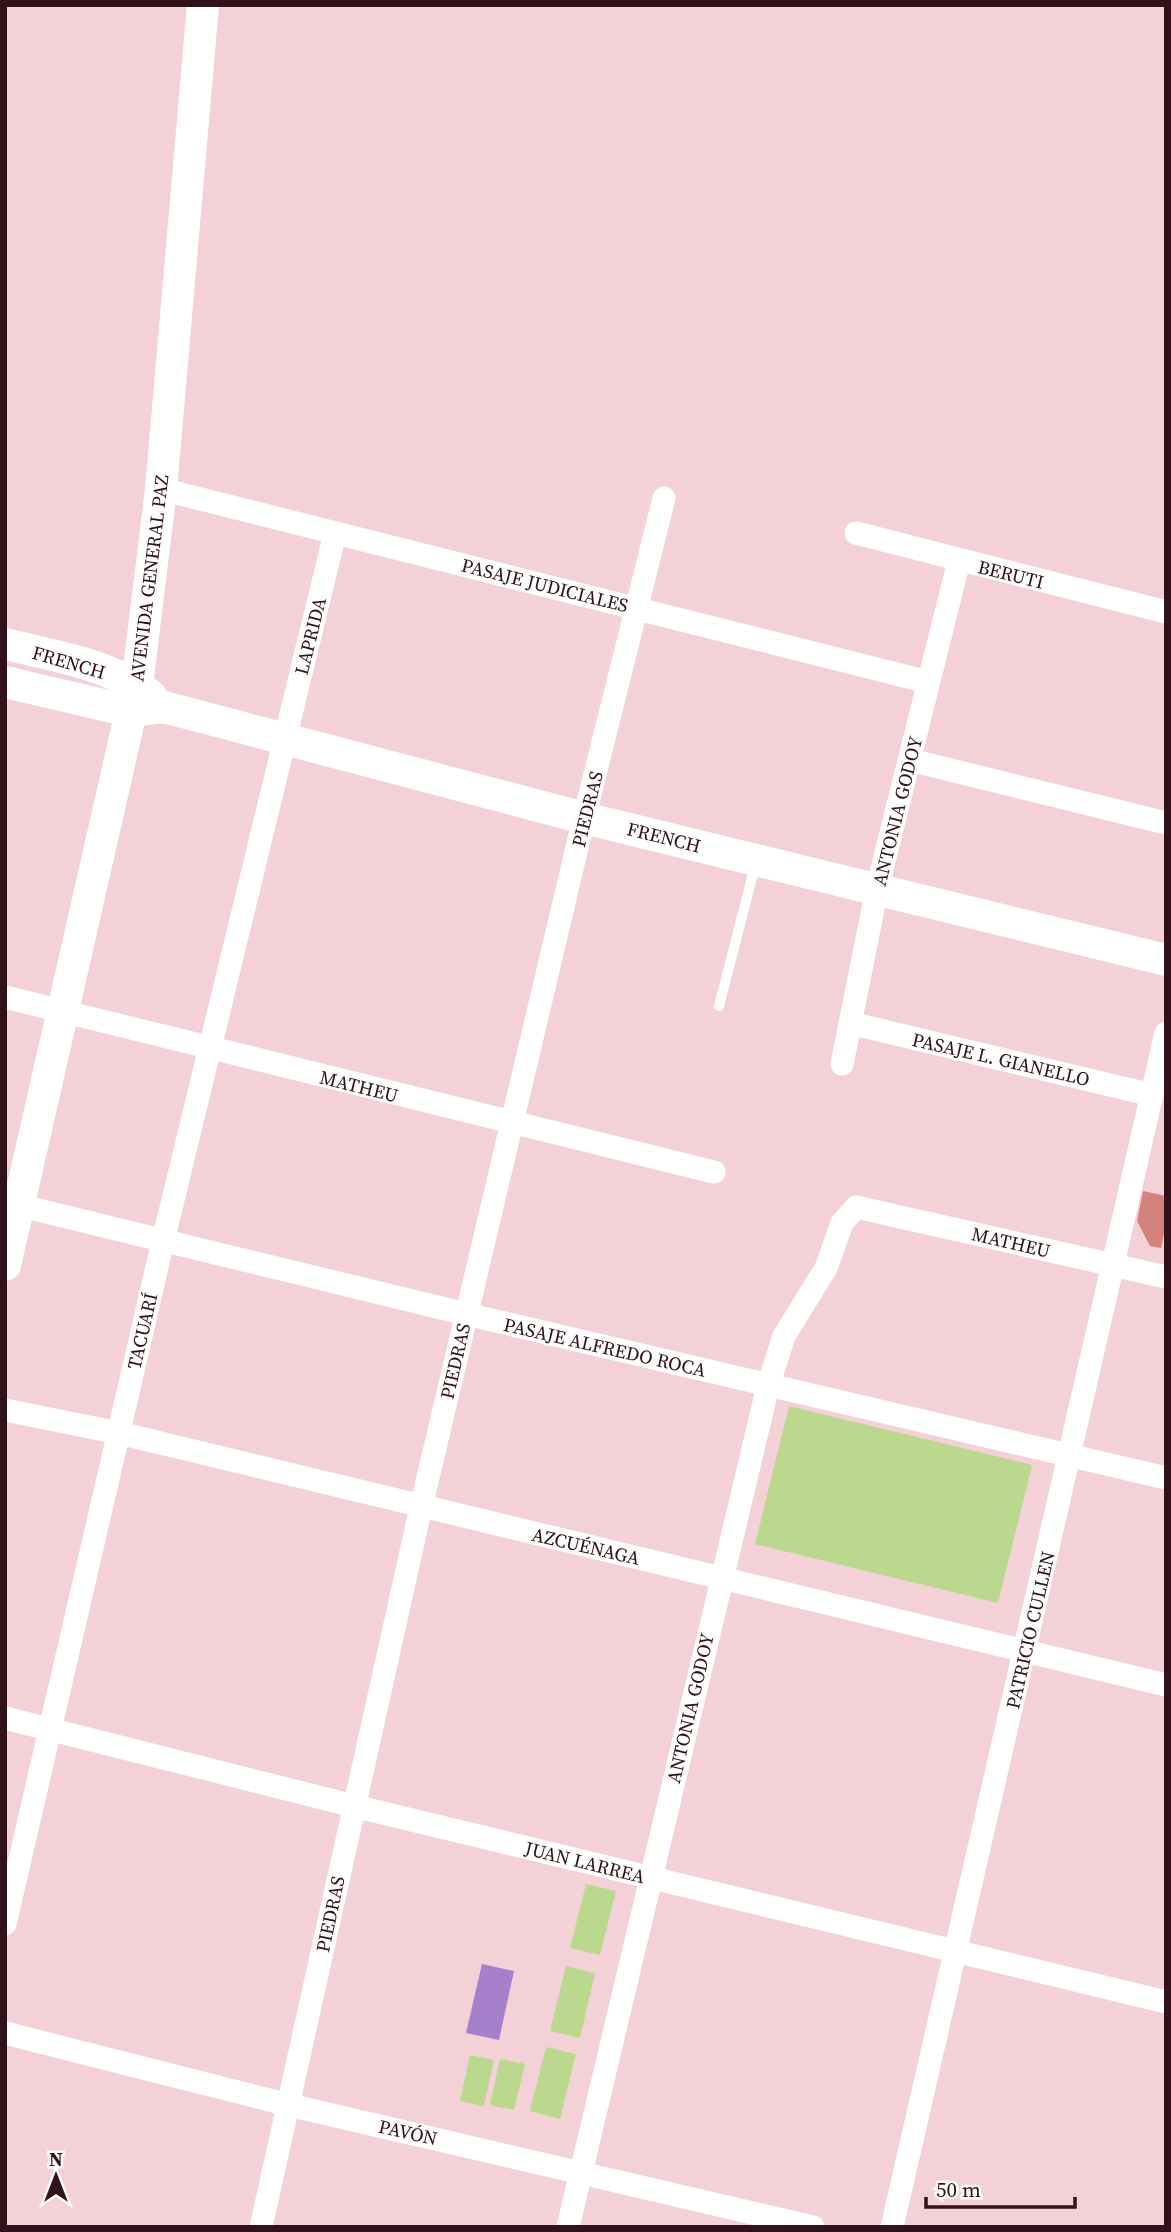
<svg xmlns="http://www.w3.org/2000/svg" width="1171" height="2232" font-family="'Source Serif 4',serif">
<rect width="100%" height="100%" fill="#f4d1d7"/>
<!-- green -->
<g fill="#bbd88f">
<path d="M789,1406L1032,1465L998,1603L755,1544Z"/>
<path d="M586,1884L616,1891L600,1955L570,1948Z"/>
<path d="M566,1966L595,1973L580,2038L550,2031Z"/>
<path d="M546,2047L576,2054L560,2119L530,2111Z"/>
<path d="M470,2055L494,2060L484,2106L460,2101Z"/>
<path d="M500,2059L525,2064L514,2110L490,2105Z"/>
</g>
<!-- water -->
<path fill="#a581cb" d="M482,1964L514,1971L499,2040L466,2033Z"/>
<!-- building -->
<path fill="#d3837b" d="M1143,1191L1166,1196V1225L1161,1248L1150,1246L1137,1221Z"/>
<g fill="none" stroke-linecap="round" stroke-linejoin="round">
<!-- lane -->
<path stroke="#fff" stroke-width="10" d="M719,1006L756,862"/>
<!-- street -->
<g stroke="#fff" stroke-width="23">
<path d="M161,489L928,682"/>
<path d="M856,533L1166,612"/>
<path d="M910,760L1166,823"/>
<path d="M5,997L714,1172"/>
<path d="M850,1023L1152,1095"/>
<path d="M842,1064L877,889L959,561"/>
<path d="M5,1202L466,1314L1166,1478"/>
<path d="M5,1410L119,1433L1166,1685"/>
<path d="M5,1718L354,1806L1166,2002"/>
<path d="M5,1924L163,1241L335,533"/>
<path d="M5,2033L289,2105L813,2227"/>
<path d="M261,2227L421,1507L584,818L664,498"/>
<path d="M568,2227L768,1386L784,1336L826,1268L842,1223L856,1207L1166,1277"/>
<path d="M892,2227L1166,1033"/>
</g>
<!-- secondary -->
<g stroke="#fff" stroke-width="32">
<path d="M5,644C54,656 111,664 151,696"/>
<path d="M5,682L129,711L164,707L584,818L1166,960"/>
<path d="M5,1265L137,685L161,489L203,5"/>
</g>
</g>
<g text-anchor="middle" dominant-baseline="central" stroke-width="5" stroke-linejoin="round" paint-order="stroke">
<!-- street labels -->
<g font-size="19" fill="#31121a" stroke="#fcfcfc">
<text transform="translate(1011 574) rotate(14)">BERUTI</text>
<text transform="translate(149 578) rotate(-83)">AVENIDA GENERAL PAZ</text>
<text transform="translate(545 585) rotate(14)">PASAJE JUDICIALES</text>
<text transform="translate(310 636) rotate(-76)">LAPRIDA</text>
<text transform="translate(69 662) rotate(16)">FRENCH</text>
<text transform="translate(587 809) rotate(-76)">PIEDRAS</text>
<text transform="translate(897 811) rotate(-76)">ANTONIA GODOY</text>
<text transform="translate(664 837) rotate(14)">FRENCH</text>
<text transform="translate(1001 1059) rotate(13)">PASAJE L. GIANELLO</text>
<text transform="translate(359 1086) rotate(14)">MATHEU</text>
<text transform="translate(1011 1242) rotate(13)">MATHEU</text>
<text transform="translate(142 1331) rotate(-77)">TACUARÍ</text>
<text transform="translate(605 1347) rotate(13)">PASAJE ALFREDO ROCA</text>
<text transform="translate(455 1361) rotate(-77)">PIEDRAS</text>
<text transform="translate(586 1546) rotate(13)">AZCUÉNAGA</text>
<text transform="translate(1030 1630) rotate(-77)">PATRICIO CULLEN</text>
<text transform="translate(690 1708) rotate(-77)">ANTONIA GODOY</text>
<text transform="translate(585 1862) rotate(14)">JUAN LARREA</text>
<text transform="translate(330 1914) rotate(-78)">PIEDRAS</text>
<text transform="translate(408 2132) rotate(13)">PAVÓN</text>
</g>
</g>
<!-- border -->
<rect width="1171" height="2232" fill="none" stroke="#31121a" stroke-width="14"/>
<!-- north arrow -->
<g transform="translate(56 2176)" stroke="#fcfcfc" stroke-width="5" paint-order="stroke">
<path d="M0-5L12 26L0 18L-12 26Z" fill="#31121a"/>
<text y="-10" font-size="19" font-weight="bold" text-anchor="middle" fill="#31121a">N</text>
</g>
<!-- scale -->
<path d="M926 2197v10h149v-10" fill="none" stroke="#31121a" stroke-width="3.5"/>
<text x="936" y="2197" font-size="21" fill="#31121a" stroke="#fcfcfc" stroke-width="5" paint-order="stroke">50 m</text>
</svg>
